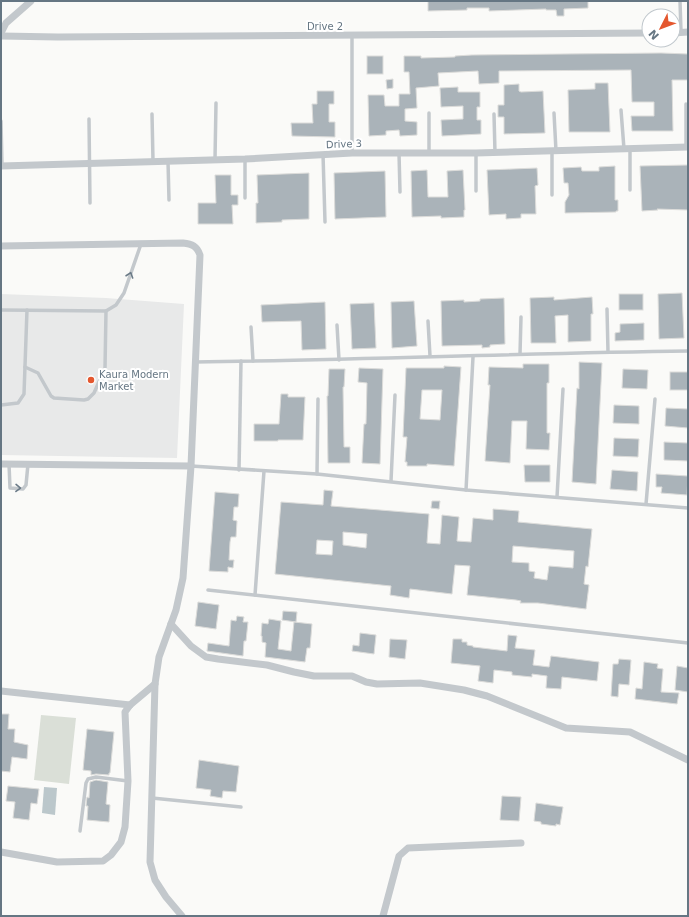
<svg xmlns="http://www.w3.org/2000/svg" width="689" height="917" font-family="'DejaVu Sans',sans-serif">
<rect width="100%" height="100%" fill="#fafaf8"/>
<!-- built -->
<path fill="#e8e9e9" d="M1,294L106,298L184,304L177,458L1,455Z"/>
<!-- green -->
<path fill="#dadfd7" d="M41,715L76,718L69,784L34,780Z"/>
<!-- water -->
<path fill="#bbc7cb" d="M44,787L57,788L55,815L42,813Z"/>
<!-- building -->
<g fill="#aab3b9" stroke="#dcdcda" fill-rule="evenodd">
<path d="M428,1H588V8L564,9V16H557L556,10H546V9L489,11V8H467V10L428,11Z"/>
<path d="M661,53L688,54V80H672L673,131H632L631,116H654V102H632L631,70L499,71V83L479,84L478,71L438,73L439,86L416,88L417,108L405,109V121L417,122V135L400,136L399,130L386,131V135L369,136L368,95H384L385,106H399V94H410L409,72H404V56H421V58L455,57V56L472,55Z"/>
<rect x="367" y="56" width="16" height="18"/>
<path d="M393,79V88L387,89L386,80Z"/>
<path d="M595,83H608L610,132H569L568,90L595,89Z"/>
<path d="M519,84V91L521,92L543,91L545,133L504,134V117H498V105H504V85Z"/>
<path d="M458,87V92H480V107H477V120H481V134L442,136L441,120L463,119V106L441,107L440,88Z"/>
<path d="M317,91H334V104H329V122H335V137L292,136L291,123H313L312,104H317Z"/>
<path d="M688,165V210L657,209L658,210L642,211L640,166Z"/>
<path d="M615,166V200H618V211H616V212L565,213V202L569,195L568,183H564L563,168L581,167L582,171H599V167Z"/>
<path d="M537,168L538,185L535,186L536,214H521V218L506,219V214L489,215L487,170Z"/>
<path d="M427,170L428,197H448L447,171L463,170L465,210H464V217L441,218V216L412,217L411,171Z"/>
<path d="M385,171L386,217L335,219L334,173Z"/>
<path d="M309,173V219L282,220V222L256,223V203H258L257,175Z"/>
<path d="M215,175H231V195H238V205H232L233,224H198V203H216Z"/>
<path d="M682,293L684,338L659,339L658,294Z"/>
<rect x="619" y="294" width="24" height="16"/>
<path d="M554,297V300L592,297L593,314H591V341L568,342V315L555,316L556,343H531L530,298Z"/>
<path d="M504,298L505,344L490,345V347L482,348V345L442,346L441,301L464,300V302L480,301V299Z"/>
<path d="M414,301L417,346L392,348L391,302Z"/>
<path d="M325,302L326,349L302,350L301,321L262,322L261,305Z"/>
<path d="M374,303L376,348L352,349L350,304Z"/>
<path d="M644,323V340L615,341V333L620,332V324Z"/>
<path d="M579,362L602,363L596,484L572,482L577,388L579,389Z"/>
<path d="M523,364H549V383H547V433H550L549,450L526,449L527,421H512L510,463L485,461L490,385H488L489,367L523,368Z"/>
<path d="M444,366L461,367L454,466L427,464V466H407V462H405L407,437H403L406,368H444ZM422,390H442L440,420L420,419Z"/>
<path d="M359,368L383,369L380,464L362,463L364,424H366L367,383L358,382Z"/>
<path d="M329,369H345L344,387H343L344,447H350V463H328L327,396H328Z"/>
<path d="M623,369L648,370L647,389L622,388Z"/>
<rect x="670" y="372" width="18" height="18"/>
<path d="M281,394H288V397H305L303,440H278V441H254V424H279Z"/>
<path d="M614,405L639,406V424L613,423Z"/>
<path d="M666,408L688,409V428L665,426Z"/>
<path d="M614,438L639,439L638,457L613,456Z"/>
<path d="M664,442L688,443V461L664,460Z"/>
<path d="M524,465H550V482H525Z"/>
<path d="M612,470L638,472L637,491L610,489Z"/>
<path d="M656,474L688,476L687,495L661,493L662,487H656Z"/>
<path d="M324,490L333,491L331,506L429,514L427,543L440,544L442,515L459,517L457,541L471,542L473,518L493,520V509L519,511L518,522L592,529L588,567L586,566L584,584L589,585L586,609L538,603H520L521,601L516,600L467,595L470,566L455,565L452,594L410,589L409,598L390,595L391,586L275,574L281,502L323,505ZM343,532L367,534L366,548L343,545ZM317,540L333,541L332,555L316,554ZM513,546L574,551L573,568L549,566L547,580L534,578L535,572L529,571V563L512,562Z"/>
<path d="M215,492L239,494L238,507H234L233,520L237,521L236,537H231L230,542L229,560H234L233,568L228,567V572L209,571Z"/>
<path d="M432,501H440L439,509L431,508Z"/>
<path d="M198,602L219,605L216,629L195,626Z"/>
<path d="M283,611L297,612L296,622L282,620Z"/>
<path d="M237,616L244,617L243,622H248L246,641H244L243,656L207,651L208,643L229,646L231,620L236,621Z"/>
<path d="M269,619L281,621L278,649L291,651L294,622L312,624L310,648H307L305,662L265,657L266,643L262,642V636H261L262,623L268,624Z"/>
<path d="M360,633L376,635L374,654L352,651L353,645L359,646Z"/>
<path d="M508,635L517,636L515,648L535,650L533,665L549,667L551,656L599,662L597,681L562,677L561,689L546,688L547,676L532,674V677L512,675V672L494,670L493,683L478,681L480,666L451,663L453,639H462V642H467V645L473,646V647L507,651Z"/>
<path d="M390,639L407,640L405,659L389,657Z"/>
<path d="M619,659L631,660L629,685L619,684L618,697L611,696L613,664H618Z"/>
<path d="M644,662L658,664L657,668L663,669L661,692L679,693L677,704L635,699L636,688L642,689Z"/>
<path d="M677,666L688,668V692L675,690Z"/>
<path d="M1,714H9L8,729H15L14,742L28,745L27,759L12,757L10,772L1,771Z"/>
<path d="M87,729L114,732L110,773H109V775L96,774L91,775V771L83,770Z"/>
<path d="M199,760L239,766L236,792L223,791L222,798L210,796L211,790L196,788Z"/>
<path d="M96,780L108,782L106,804L110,805L109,822L87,820L88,806H86L87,797L89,798L90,782Z"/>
<path d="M8,786L39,789L37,804L31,803L29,820L13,818L15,802L6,801Z"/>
<path d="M502,796L521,797L519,821L500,820Z"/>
<path d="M536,803L563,807L560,825L556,824V826L541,824V822L534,821Z"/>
</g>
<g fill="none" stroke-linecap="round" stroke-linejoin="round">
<!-- service -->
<g stroke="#c3c8cc" stroke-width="3.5">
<path d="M680,1L681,32"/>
<path d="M352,36V152"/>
<path d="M621,110L624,149"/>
<path d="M429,113V153"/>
<path d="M554,113L556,151"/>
<path d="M152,114L153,161"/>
<path d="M494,114L495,153"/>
<path d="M89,119L90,203"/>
<path d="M1,121L2,166"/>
<path d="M686,147V104"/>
<path d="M630,150V190"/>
<path d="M552,152V195"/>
<path d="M399,153L400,192"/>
<path d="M476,153V191"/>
<path d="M323,154L325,222"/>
<path d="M215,159L216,103"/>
<path d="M245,159V198"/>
<path d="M168,161L169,200"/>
<path d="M607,309L608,352"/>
<path d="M1,310L106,311L116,305L124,293L141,244"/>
<path d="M428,321L430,356"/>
<path d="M337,325L339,360"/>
<path d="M251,327L253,361"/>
<path d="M520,354L521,317"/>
<path d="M195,362C360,360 524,353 688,351"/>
<path d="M25,367L38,373L51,396L54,398L84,400L88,399L94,393L105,368L106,311"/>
<path d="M1,405L18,403L24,394L27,310"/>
<path d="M9,464L10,488L23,489L26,485L28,464"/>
<path d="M191,466L317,474L466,490L688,508"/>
<path d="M239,470L241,361"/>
<path d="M317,474L318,399"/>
<path d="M391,481L395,395"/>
<path d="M466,490L473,357"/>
<path d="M557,497L563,389"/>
<path d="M646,504L655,399"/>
<path d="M208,590L688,643"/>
<path d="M255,595L264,471"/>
<path d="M152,798L241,807"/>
<path d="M80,831L86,783L88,779L96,777L128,781"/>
</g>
<!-- minor -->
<g stroke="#c3c8cc" stroke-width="7">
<path d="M1,33L6,23L31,1"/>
<path d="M673,33L688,32"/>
<path d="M1,36L58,37L649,33"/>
<path d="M1,166L245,159L352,153H476L688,147"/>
<path d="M1,246L183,243C192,244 197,246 200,255L191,466L183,578L176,610L159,657L155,684L150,862L155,880L166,897L182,916"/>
<path d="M1,464L191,466"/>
<path d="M171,624L191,646L206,657L218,659L267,665L294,672L314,676H352L366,682L377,684L420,683L464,690L487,696L566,728L630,732L688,760"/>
<path d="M1,691L130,705"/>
<path d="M1,852L57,862L103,861L111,855L121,842L125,827L128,781L125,712L130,705L155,684"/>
<path d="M383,916L399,856L408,848L521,843"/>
</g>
</g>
<!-- one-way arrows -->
<defs><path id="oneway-chevron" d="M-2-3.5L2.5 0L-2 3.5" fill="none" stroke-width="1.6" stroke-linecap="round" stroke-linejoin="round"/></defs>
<g stroke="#6a7a87">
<use href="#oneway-chevron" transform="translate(130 275) rotate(-71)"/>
<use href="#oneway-chevron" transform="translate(18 488) rotate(1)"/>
</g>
<!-- markers -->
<circle fill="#e4572e" stroke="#fff" stroke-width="1.5" cx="91" cy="380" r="4"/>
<g text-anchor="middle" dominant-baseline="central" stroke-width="4" stroke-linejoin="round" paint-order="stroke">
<!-- street labels -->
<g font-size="10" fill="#657683" stroke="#fff">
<text x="325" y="26">Drive 2</text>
<text transform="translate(344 144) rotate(-2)">Drive 3</text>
</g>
<!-- poi labels -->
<g font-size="10" fill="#657683" stroke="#fff" text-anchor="start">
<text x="99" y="374">Kaura Modern<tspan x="99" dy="12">Market</tspan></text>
</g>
</g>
<!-- border -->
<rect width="689" height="917" fill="none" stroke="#657683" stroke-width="4"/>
<!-- north arrow -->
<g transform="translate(661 28) rotate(228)"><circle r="19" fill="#ffffff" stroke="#c1c8cd"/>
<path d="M0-3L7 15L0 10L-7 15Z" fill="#e4572e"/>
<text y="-6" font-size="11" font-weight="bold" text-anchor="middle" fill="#657683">N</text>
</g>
</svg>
